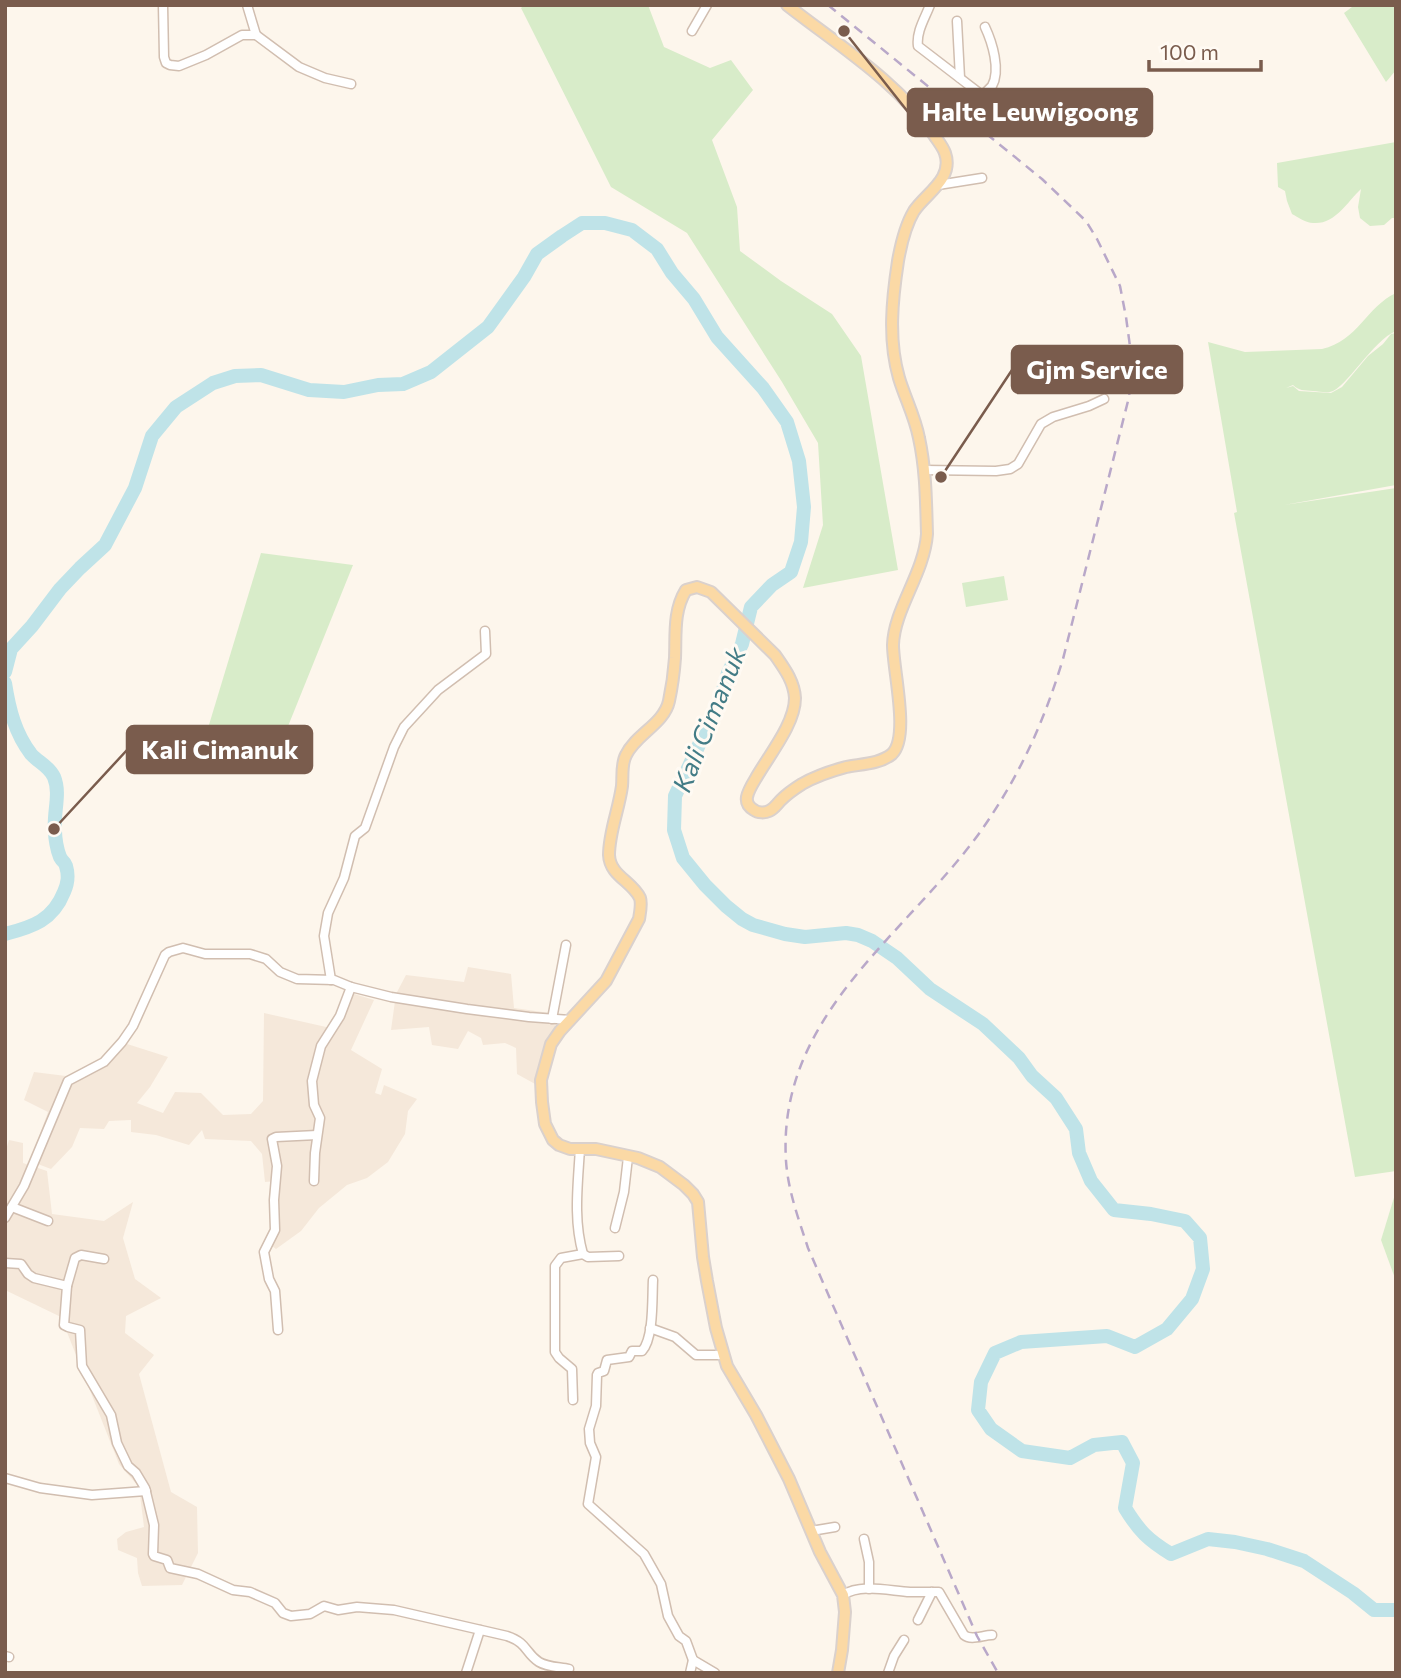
<svg xmlns="http://www.w3.org/2000/svg" width="1401" height="1678" font-family="Commissioner,sans-serif">
<rect width="100%" height="100%" fill="#fdf6ec"/>
<!-- residential -->
<g fill="#f5e8da">
<path d="M468,967L511,974L514,1008L557,1014L546,1090L517,1074L516,1048L505,1043L483,1045L481,1038L468,1031L458,1049L432,1045L429,1027L391,1030L396,994L406,975L464,982Z"/>
<path d="M351,993L374,1000L351,1050L382,1069L375,1093L381,1095L384,1085L417,1099L408,1111L405,1134L388,1162L367,1178L347,1185L319,1208L301,1231L276,1249L268,1243L276,1198V1181L265,1182L262,1154L251,1141L205,1139L202,1130L189,1145L156,1135L131,1132V1120L109,1121L104,1129L80,1128L72,1147L51,1169L30,1161L48,1112L24,1100L34,1072L66,1076L96,1069L124,1043L168,1057L150,1087L137,1103L163,1113L175,1092L201,1093L223,1115L251,1114L263,1101L264,1013L335,1029Z"/>
<path d="M9,1140L23,1143V1163L47,1171L52,1214L104,1221L133,1202L123,1238L135,1279L161,1298L126,1316L125,1333L154,1355L139,1374L171,1492L197,1507L198,1553L182,1585L142,1586L138,1573L137,1558L118,1550L117,1539L126,1532L144,1527L139,1487L119,1464L61,1317L5,1290V1153Z"/>
</g>
<!-- green -->
<g fill="#d8ecc9">
<path d="M524,5H648L664,47L710,68L731,60L753,90L712,140L737,207L740,251L781,281L832,314L861,356L898,570L803,588L823,525L818,443L782,382L687,233L611,187L521,8Z"/>
<path d="M1352,5H1396V70L1386,82L1344,13L1352,7Z"/>
<path d="M1396,142V218H1392L1384,225L1370,226L1360,218L1358,207L1361,189C1347,202 1335,225 1313,223C1306,223 1298,217 1292,214L1287,201L1285,191L1278,187L1277,163Z"/>
<path d="M1396,293V331C1373,340 1346,389 1330,392C1325,393 1318,391 1313,391C1304,390 1299,391 1293,385L1286,388L1293,386L1299,391L1331,393L1342,387L1368,356L1383,344L1391,334L1396,333V485L1284,505L1396,488V1171L1355,1177L1234,513L1237,512L1208,342L1245,352L1322,349C1358,341 1366,307 1396,293Z"/>
<path d="M261,553L353,565L272,766L205,738Z"/>
<path d="M1004,576L1008,600L966,607L962,583Z"/>
<path d="M1396,1191V1281L1381,1240Z"/>
</g>
<g fill="none" stroke-linecap="round" stroke-linejoin="round">
<!-- river -->
<g stroke="#bfe3e8" stroke-width="14">
<path d="M5,672L11,649L32,626L60,589L80,568L105,545L135,488L152,436L176,407L213,383L235,376L261,375L309,390L344,392L378,385L403,384L431,372L488,327L524,277L537,254L562,236L582,223H605L632,230L657,249L672,273L694,299L717,337L763,388L787,422L799,461L804,507L801,542L791,572L772,585L751,607L742,644L728,673L720,700L675,796L674,830L683,858L705,885L726,906L742,919L753,925L785,934L805,937L846,933L858,935L872,941L897,958L930,989L983,1024L1019,1058L1032,1076L1056,1098L1076,1129L1079,1153L1091,1181L1114,1210L1151,1214L1185,1221L1200,1238L1203,1269L1192,1299L1167,1329L1135,1347L1107,1336L1021,1342L995,1353L981,1382L978,1410L991,1429L1022,1451L1070,1458L1094,1445L1122,1442L1133,1463L1125,1508C1139,1531 1148,1540 1171,1554L1208,1539L1235,1542L1267,1549L1304,1561L1353,1593L1374,1610H1396"/>
<path d="M5,683C9,709 15,733 31,754C38,762 49,766 54,777C61,794 53,813 55,831C55,838 57,850 60,857C64,864 63,859 66,866C69,876 68,883 64,892C53,920 33,927 5,934"/>
</g>
<!-- minor casing -->
<g stroke="#d1beb0" stroke-width="11">
<g id="minor">
<path d="M163,5L164,57L166,63L170,65L179,66L206,55L242,35H256L299,67L325,78L351,84"/>
<path d="M247,5L256,35"/>
<path d="M930,5C925,18 916,32 918,46L1017,122"/>
<path d="M957,21L960,78"/>
<path d="M692,31L707,5"/>
<path d="M984,94C985,93 991,87 992,86C1001,70 992,42 985,27"/>
<path d="M938,185L982,178"/>
<path d="M924,470L996,471L1010,469L1018,464L1041,424L1053,417L1089,406L1104,399"/>
<path d="M331,980L324,936L328,913L344,878L355,836L365,828L394,747L404,727L438,690L486,654L485,631"/>
<path d="M552,1019L566,945"/>
<path d="M580,1148C578,1184 573,1219 583,1254L588,1257L619,1256"/>
<path d="M314,1181L315,1153L320,1118L314,1105L312,1081L321,1046L340,1016L351,987"/>
<path d="M12,1207L48,1221"/>
<path d="M5,1218L24,1186L68,1081L104,1062L122,1042L133,1026L165,955L169,952L183,948L205,954H250L266,959L280,972L297,979L334,980L351,987L391,997L467,1009L529,1017L570,1020"/>
<path d="M615,1228L624,1192L628,1157"/>
<path d="M5,1263L21,1264L28,1274L34,1278L67,1286L64,1325L68,1327L80,1330L82,1366L111,1415L117,1443L128,1466L136,1473L145,1488L154,1525L153,1554L154,1556L167,1560L170,1568L198,1574L233,1590L250,1592L275,1603L283,1613L291,1616L310,1614L324,1606L338,1610L357,1607L394,1610L507,1636C528,1643 525,1653 539,1662C547,1667 560,1667 569,1669"/>
<path d="M653,1280C652,1298 654,1338 642,1351H632L629,1357L607,1360L604,1371L598,1373L597,1375L596,1406L589,1429L590,1443L596,1457L588,1504L644,1554L661,1584L668,1616L679,1636L686,1641L693,1660L715,1673"/>
<path d="M67,1286L75,1258L81,1255L104,1259"/>
<path d="M650,1328L675,1337L696,1355H724"/>
<path d="M278,1330L275,1291L269,1279L264,1252L275,1230L274,1200L277,1166L272,1139L276,1137L317,1135"/>
<path d="M573,1400L572,1369L559,1358L555,1352V1266L561,1258L583,1254"/>
<path d="M5,1478L40,1488L92,1495L146,1491"/>
<path d="M811,1531L835,1527"/>
<path d="M864,1539L869,1562V1589"/>
<path d="M843,1595C861,1583 890,1591 910,1592C920,1592 929,1592 939,1592L964,1635C971,1641 983,1635 992,1635"/>
<path d="M918,1620L932,1592"/>
<path d="M5,1656L9,1657"/>
<path d="M466,1673L480,1630"/>
<path d="M690,1673L693,1660"/>
<path d="M888,1673L894,1656L904,1640"/>
</g>
</g>
<!-- major casing -->
<g stroke="#dad1cd" stroke-width="14">
<path id="major" d="M787,5C838,45 898,82 934,135C938,141 943,147 945,153C954,179 926,193 914,211C905,226 901,244 898,261C892,300 888,340 899,378C905,398 915,417 919,438C926,470 926,502 927,534C924,574 894,609 893,645C893,670 910,737 892,754C880,764 861,764 846,767C831,771 816,776 802,784C794,789 787,794 781,800C777,804 774,809 769,811C765,813 758,813 754,810C749,807 746,803 747,797C748,791 753,783 756,778C769,755 795,724 795,698C794,681 784,668 775,655L711,592L697,587L686,590C673,611 676,635 675,658C674,672 672,687 669,701C664,724 636,734 626,755C621,764 623,776 622,786C619,809 609,832 609,855C610,876 632,881 640,898C642,904 640,913 639,919L606,981L560,1031L551,1044L541,1080L542,1102L545,1124L553,1140L559,1145L570,1149H596L638,1158L660,1167L684,1185L693,1194L698,1202L703,1257L707,1281L716,1328L727,1366L756,1415L789,1479L820,1552L843,1595L845,1612L842,1650L838,1673"/>
</g>
<!-- minor -->
<use href="#minor" stroke="#fff" stroke-width="8"/>
<!-- major -->
<use href="#major" stroke="#fbd9a5" stroke-width="10"/>
<!-- rail -->
<path stroke="#b9a8c9" stroke-width="2.5" stroke-dasharray="10 7" stroke-linecap="butt" d="M828,5L1042,179L1086,221L1097,239L1120,286L1126,317L1132,361L1129,397L1063,659C1043,725 1018,779 978,835C902,938 777,1017 786,1161C788,1191 799,1220 808,1248L977,1636L998,1673"/>
</g>
<g text-anchor="middle" dominant-baseline="central" stroke-width="6" stroke-linejoin="round" paint-order="stroke">
<!-- water labels -->
<g font-size="26" font-style="italic" fill="#437c86" stroke="#fffaf3">
<text transform="translate(708 719) rotate(-68)">Kali Cimanuk</text>
</g>
</g>
<!-- callouts -->
<path fill="none" stroke="#7a5c4d" stroke-width="2.5" d="M844 31L908 112M941 477L1012 370M54 829L127 750"/>
<g fill="#7a5c4d" stroke="#fffaf3" stroke-width="2.5">
<circle cx="844" cy="31" r="7"/>
<circle cx="941" cy="477" r="7"/>
<circle cx="54" cy="829" r="7"/>
</g>
<g fill="#7a5c4d" stroke="#7a5c4d" stroke-width="2.5">
<rect x="908" y="89" width="244" height="47" rx="7"/>
<rect x="1012" y="346" width="170" height="47" rx="7"/>
<rect x="127" y="726" width="185" height="47" rx="7"/>
</g>
<g font-size="26" text-anchor="middle" font-weight="bold" fill="#fff">
<text x="1030" y="121">Halte Leuwigoong</text>
<text x="1097" y="379">Gjm Service</text>
<text x="220" y="759">Kali Cimanuk</text>
</g>
<!-- border -->
<rect width="1401" height="1678" fill="none" stroke="#7a5c4d" stroke-width="14"/>
<!-- scale -->
<path d="M1149 60v10h112v-10" fill="none" stroke="#7a5c4d" stroke-width="3.5"/>
<text x="1160" y="60" font-size="21" fill="#7a5c4d" stroke="#fffaf3" stroke-width="5" paint-order="stroke">100 m</text>
</svg>
